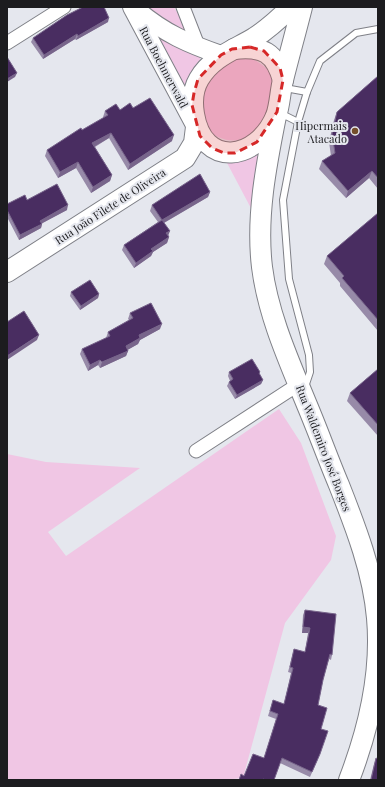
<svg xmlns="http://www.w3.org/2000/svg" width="385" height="787" font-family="'Playfair Display',serif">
<rect width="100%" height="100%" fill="#e5e7ee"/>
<!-- green -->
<g fill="#f0c6e4">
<path d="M148,7H174L189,33L154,14Z"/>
<path d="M151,28L200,54V62L185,98Z"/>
<path d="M250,58C262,63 276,74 276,89C275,95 270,104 267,109C265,115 263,122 260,126C244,147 222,143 204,128L201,92L228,59Z"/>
<path d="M260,151L255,172L254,214L226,161Z"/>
<path d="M279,409L301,443L336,536L331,560L285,623L243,778L223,780H7V454L46,462L140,468L48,532L66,556Z"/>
</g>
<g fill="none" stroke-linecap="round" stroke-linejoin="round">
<!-- service casing -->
<g stroke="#7f8087" stroke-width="8">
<g id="service">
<path d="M285,88L307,92"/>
<path d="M280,113L298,122"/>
<path d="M305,387L310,372L309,355L289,279L283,200L298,122L307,92L320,61L356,33L378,29"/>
</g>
</g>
<!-- minor casing -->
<g stroke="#7f8087" stroke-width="15">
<g id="minor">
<path d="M183,7L199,48"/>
<path d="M7,43L64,7"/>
<path d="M196,451L299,384"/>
</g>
</g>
<!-- secondary casing -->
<g stroke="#7f8087" stroke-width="20">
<g id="secondary">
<path d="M132,7L195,125"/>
<path d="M138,11C164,33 189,44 221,55"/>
</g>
</g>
<!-- primary casing -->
<g stroke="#7f8087" stroke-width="22">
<g id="primary">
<path d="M291,7C280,18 268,29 254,38C234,50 212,57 199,79C193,89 192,102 194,114C203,169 257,161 276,116C280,105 280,92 283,80C289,56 296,31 302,7"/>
<path d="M234,49C263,46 275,52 283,80"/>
<path d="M276,116C266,166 256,217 262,267C268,315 289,361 307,405C318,431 328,459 339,485C356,528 373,572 377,618C382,674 369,728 349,780"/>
<path d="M7,272L185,158L194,143L196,127"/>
</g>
</g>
<!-- service -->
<use href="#service" stroke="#fff" stroke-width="6"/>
<!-- minor -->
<use href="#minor" stroke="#fff" stroke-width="13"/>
<!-- secondary -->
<use href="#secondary" stroke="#fff" stroke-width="18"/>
<!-- primary -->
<use href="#primary" stroke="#fff" stroke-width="20"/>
</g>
<!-- wall -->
<g fill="#978aa8">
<path d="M108,22L76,40L75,39L43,59L31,42L33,38Z"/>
<path d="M378,76V189L369,178L346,198L319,169L322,161L331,156L329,142L334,120L337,112Z"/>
<path d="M133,108L172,141L128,170L109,138L95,147L112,175L110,181L91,193L76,168L58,178L45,156L47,150L103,118V117L105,111Z"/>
<path d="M210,192L208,197L164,223L169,237L167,243L153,252L151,256L134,268L122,250L124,245L158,222L150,211L152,205Z"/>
<path d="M27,200L67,210L42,223V224L41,228L19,240L7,217V204Z"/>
<path d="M378,213V331L340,286V283L324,264L327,256Z"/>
<path d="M71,292L99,294L98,298L80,310L70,296Z"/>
<path d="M130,313L160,329L140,340L138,344L127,350L128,351L126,356L100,368L98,365L88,371L80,354L82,349L106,338L108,332L129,320L128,319Z"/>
<path d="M378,369V436L347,401L350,393Z"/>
<path d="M229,372H260L259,374L263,380L261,384L235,399L227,386L229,382L230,381L228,376Z"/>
<path d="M305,610L332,655L331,660L329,659L323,680L318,705L321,729L318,759L310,777L280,763L274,780H239L264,758L276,719L268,716L273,700L284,704L291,673L288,672L294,649L305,652L308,633H302L303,615Z"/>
<path d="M376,758L378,780H370L374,764Z"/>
</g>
<!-- shaded-wall -->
<g fill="#78658b">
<path d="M109,18L108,22L76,40L78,36Z"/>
<path d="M77,34L75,39L43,59L44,55Z"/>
<path d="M17,73L15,77L7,82V79Z"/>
<path d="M111,133L109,138L90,149L92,143Z"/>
<path d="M174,135L172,141L128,170L130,164Z"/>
<path d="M78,162L76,168L58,178L60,172Z"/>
<path d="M372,171L369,178L346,198L348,191Z"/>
<path d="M112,175L110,181L91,193L93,187Z"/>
<path d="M210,192L208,197L160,225L162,220Z"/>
<path d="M68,205L67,210L39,225L40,221Z"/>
<path d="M42,224L41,228L19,240L20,235Z"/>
<path d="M170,231L168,236L166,233Z"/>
<path d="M169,237L167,243L153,252L151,256L134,268L136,263L151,249Z"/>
<path d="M99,294L98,298L80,310L81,306Z"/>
<path d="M162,324L160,329L140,340L138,344L124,352L126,346L139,335Z"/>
<path d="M39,335L37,340L7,360V356Z"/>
<path d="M128,351L126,356L100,368L102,362Z"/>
<path d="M100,360L98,365L88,371L90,365Z"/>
<path d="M263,380L261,384L235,399L237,395Z"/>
<path d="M303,627L310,628L308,633H302Z"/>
</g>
<!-- building -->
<g fill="#492d61" stroke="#78658b">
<path d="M83,7H104L109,18L78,36L77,34L44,55L33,38L67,15Z"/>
<path d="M7,57L17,73L7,79Z"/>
<path d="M378,76V178L372,171L348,191L322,161L335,153L332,134L337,112Z"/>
<path d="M150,98L174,135L130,164L111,133L92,143L112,175L93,187L78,162L60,172L47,150L81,128L82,130L108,115L105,111L116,104L120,110L130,103L133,108Z"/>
<path d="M200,174L210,192L162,220L170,231L166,233L169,237L151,249L153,251L136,263L124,245L162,220L152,205Z"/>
<path d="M57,184L68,205L40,221L42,224L20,235L7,210V204L25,195L27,200Z"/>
<path d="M378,213V320L342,278L344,276L327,256Z"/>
<path d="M90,280L99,294L81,306L71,292Z"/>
<path d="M151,303L162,324L139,335L140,338L126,346L128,351L102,362L100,360L90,365L82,349L110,336L108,332L133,318L130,313Z"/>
<path d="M24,311L39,335L7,356V322Z"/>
<path d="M252,359L260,372L259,373L263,380L237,395L229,382L233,379L229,372Z"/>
<path d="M378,369V425L350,393Z"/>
<path d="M305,610L336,614L332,655L330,654L323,680L318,705L327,708L321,729L328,731L320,754L312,772L282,758L274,780H265L263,779V780H239L241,774L244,776L253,754L264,758L278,714L270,711L273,700L284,704L293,668L290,667L294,649L305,652L310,628L303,627Z"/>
<path d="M376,758L378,759V780H371Z"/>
</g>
<!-- marked area -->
<path fill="#d62828" fill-opacity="0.2" stroke="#d62828" stroke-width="3" stroke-dasharray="8 5" stroke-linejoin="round" d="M250,47L264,51L280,68L283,80L277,112L257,142L235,153H224L212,148L200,136L192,105L194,93L198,79L221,55L232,49Z"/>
<!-- markers -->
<circle fill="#744e2b" stroke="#e5e7ee" stroke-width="1.5" cx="355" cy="131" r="4"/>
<g text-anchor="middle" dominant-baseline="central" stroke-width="4" stroke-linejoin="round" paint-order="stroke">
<!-- street labels -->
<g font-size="11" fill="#1c1c1f" stroke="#e5e7ee">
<text transform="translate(164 67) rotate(62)">Rua Boehmerwald</text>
<text transform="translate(110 206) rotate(-33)">Rua João Filete de Oliveira</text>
<text transform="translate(324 448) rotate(69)">Rua Waldemiro José Borges</text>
</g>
<!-- poi labels -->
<g font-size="11" fill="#1c1c1f" stroke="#e5e7ee" text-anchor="end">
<text x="347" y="125">Hipermais<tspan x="347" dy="13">Atacado</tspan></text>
</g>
</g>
<!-- border -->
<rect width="385" height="787" fill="none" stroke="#1c1c1f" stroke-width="16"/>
</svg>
